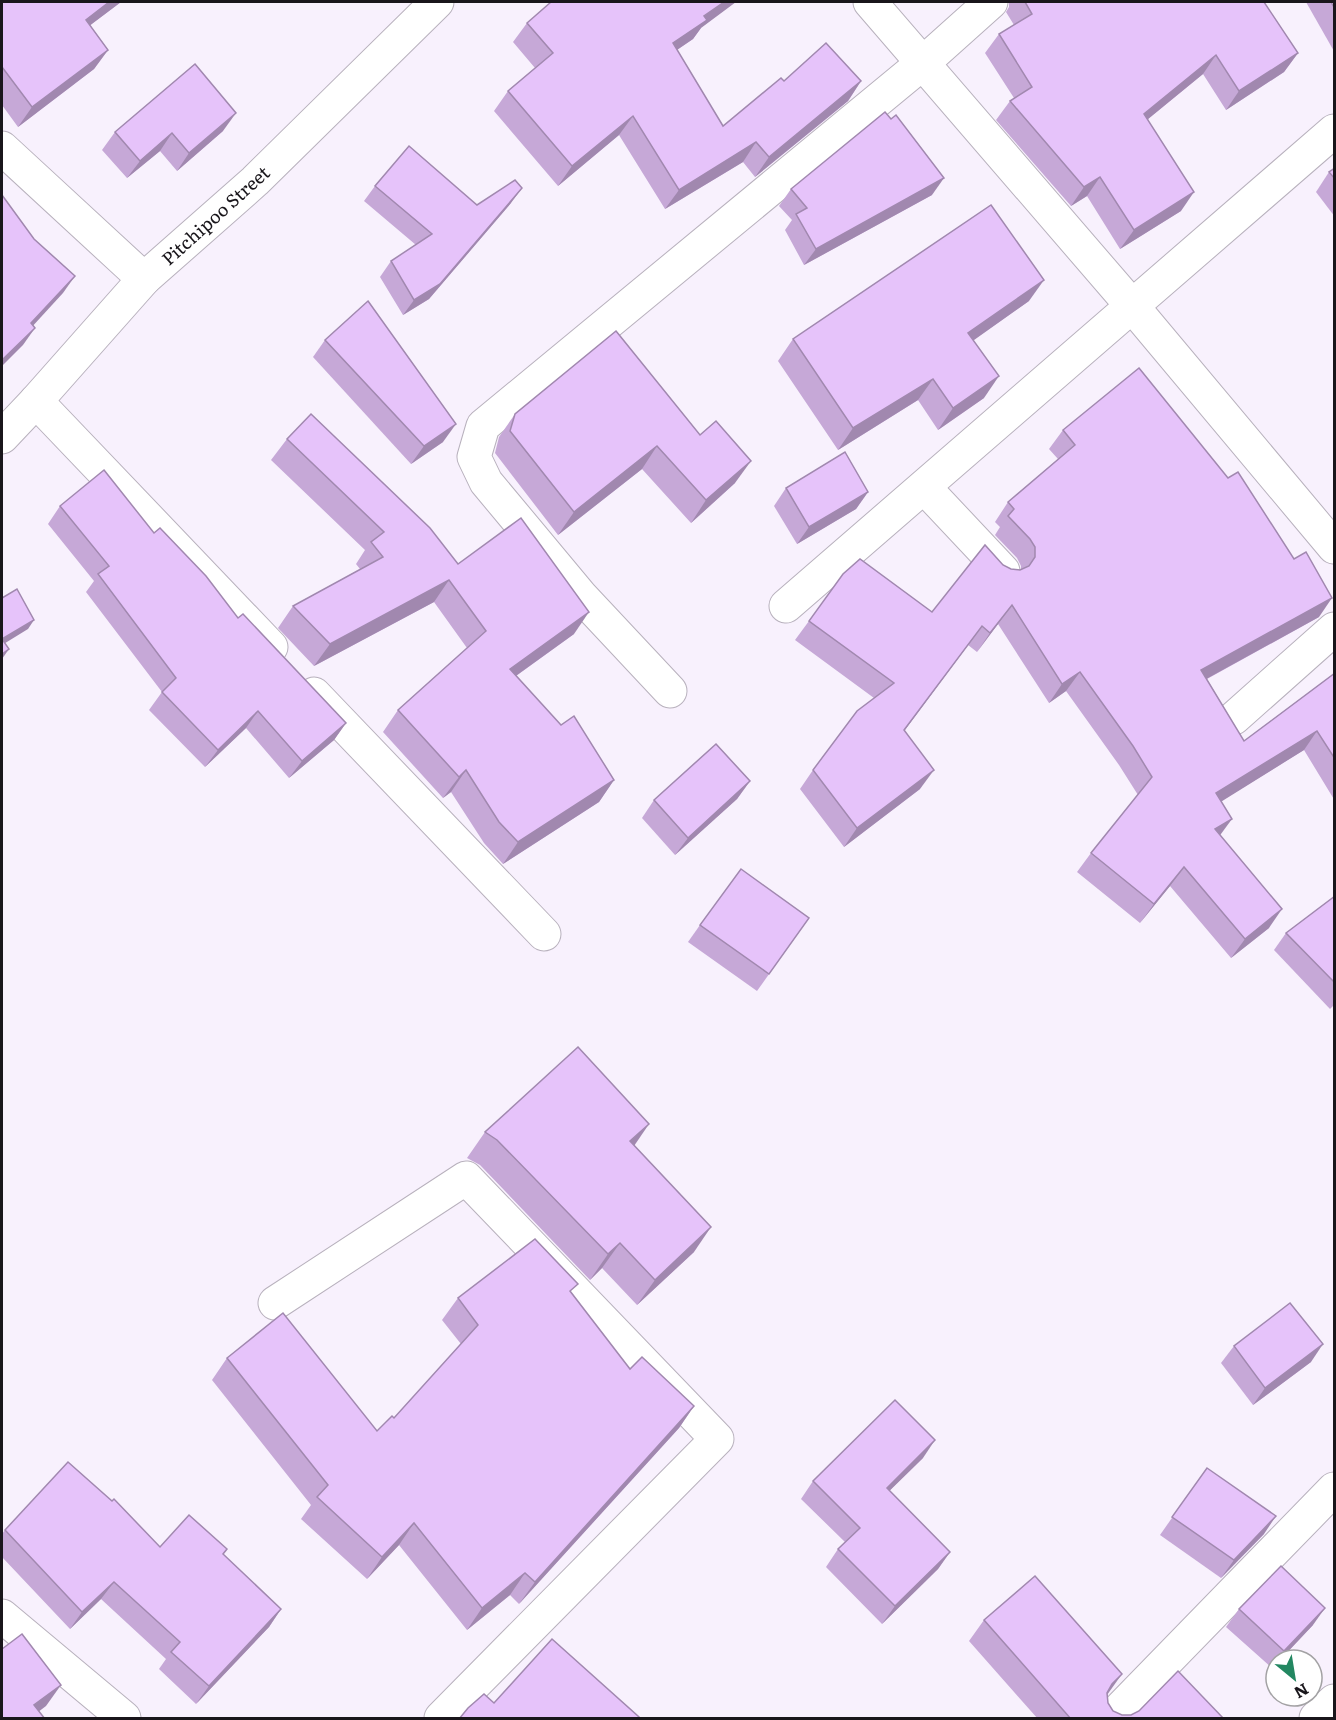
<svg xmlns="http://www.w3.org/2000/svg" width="1336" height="1720" font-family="Literata,serif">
<rect width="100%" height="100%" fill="#f8f1fd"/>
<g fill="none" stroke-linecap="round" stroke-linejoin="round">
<!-- minor casing -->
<g stroke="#b8b1bd" stroke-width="35">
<g id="minor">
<path d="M870,2L1133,307L1334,547"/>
<path d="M2,148L144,279"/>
<path d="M36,401L271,647"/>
<path d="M924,487L1003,571"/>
<path d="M786,606L1334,131"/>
<path d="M670,691L581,596L486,482L474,457L483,426L924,62L991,2"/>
<path d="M314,694L544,934"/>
<path d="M1234,718L1334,629"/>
<path d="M275,1303L466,1178L717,1439L441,1718"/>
<path d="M1111,1718L1334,1489"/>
<path d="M1316,1718L1334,1701"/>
</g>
</g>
<!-- tertiary casing -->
<g stroke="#b8b1bd" stroke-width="35">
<g id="tertiary">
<path d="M2,437L36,401L144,279L255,181L437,2"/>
<path d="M2,1616L124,1718"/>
</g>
</g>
<!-- minor -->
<use href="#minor" stroke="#fff" stroke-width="33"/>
<!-- tertiary -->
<use href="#tertiary" stroke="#fff" stroke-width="33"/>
</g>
<!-- wall -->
<g fill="#c6a8d7">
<path d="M2,2H121L90,25L108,50L94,69L18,127L2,105Z"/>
<path d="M1009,2H1264L1298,53L1284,72L1226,110L1203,74L1148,119L1181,211L1120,249L1087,196L1071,206L996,120L1010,101L1014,98L985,53L999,34L1014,25L1006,12L1009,7Z"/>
<path d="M1306,2H1335V53Z"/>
<path d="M527,23L701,28L693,39L677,50L723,126L784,81H861L848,101L755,177L743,162L665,209L619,135L558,186L494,111L508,91L535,68L513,42Z"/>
<path d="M223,131L177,171L160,151L127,178L102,150L115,132Z"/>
<path d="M1335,168V217L1316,192L1329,172Z"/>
<path d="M375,186L477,205L511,203L429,299L403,315L380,277L391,261L416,245L364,201Z"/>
<path d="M791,189L932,195L804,265L785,230L792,220L779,206Z"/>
<path d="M1029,301L973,340L984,398L938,430L918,400L838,450L778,361L793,339Z"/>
<path d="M616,331L735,483L691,523L642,469L558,535L495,453L499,437L515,414Z"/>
<path d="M325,340L443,442L411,464L313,357Z"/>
<path d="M1063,430L1319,617L1207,679L1244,741L1335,673V801L1304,750L1221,801L1220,835L1269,928L1231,958L1170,886L1140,923L1077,872L1091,853L1138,795L1119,765L1066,691L1049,703L998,624L977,652L968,645L904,731L920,789L844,847L800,789L813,770L874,698L795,640L809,621L932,612L1003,565L1011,569L1021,570V566L1017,558L995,535L1000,527L995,522L1008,502L1058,459L1049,449Z"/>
<path d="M287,439L458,564L574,634L516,676L561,725L614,780L599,802L503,864L484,843L451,792L443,798L383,732L398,710L467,648L434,602L314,666L278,628L293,606L360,569L356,564L365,550L271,460Z"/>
<path d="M786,488L868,492L856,509L797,544L774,506Z"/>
<path d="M60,506L154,533L238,618L346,723L334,740L289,778L246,728L205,767L149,710L162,692L86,592L94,581L48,524Z"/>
<path d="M750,781L737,799L675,855L642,818L654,800Z"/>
<path d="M1335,896V1004L1330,1009L1274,950L1286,933Z"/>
<path d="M809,918L757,991L688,942L700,925Z"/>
<path d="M485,1132L634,1145L694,1252L637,1305L602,1268L590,1280L480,1165L467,1158Z"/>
<path d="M571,1292L630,1369L694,1406L679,1428L519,1604L510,1595L467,1630L399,1545L367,1579L301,1519L311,1505L212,1380L227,1358L377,1431L394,1418L461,1344L442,1320L458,1298Z"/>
<path d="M1234,1346L1311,1362L1253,1405L1221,1363Z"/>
<path d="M923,1458L889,1491L950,1552L938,1569L882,1624L826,1567L838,1549L845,1542L801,1499L813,1481Z"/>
<path d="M1207,1468L1264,1534L1221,1578L1160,1535Z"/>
<path d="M5,1530L160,1547L227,1549L223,1555L281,1609L269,1627L196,1704L159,1669L166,1659L101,1599L70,1629L2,1557V1534Z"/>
<path d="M1239,1609L1313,1625L1280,1660H1276V1664L1272,1668L1226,1627Z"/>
<path d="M984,1620L1107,1695L1108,1703L1113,1711L1122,1715L1224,1719H1038L969,1641Z"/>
</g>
<!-- shaded-wall -->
<g fill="#a188af">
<path d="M109,2H121L72,39L86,20Z"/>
<path d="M724,2H736L701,28L693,39L659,62L673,43L704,16Z"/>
<path d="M108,50L94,69L18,127L32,107Z"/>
<path d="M1298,53L1284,72L1226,110L1239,91Z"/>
<path d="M1216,55L1203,74L1131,133L1144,114Z"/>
<path d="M861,81L848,101L755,177L769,157Z"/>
<path d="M236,113L223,131L177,171L189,153Z"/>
<path d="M633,116L619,135L558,186L572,166Z"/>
<path d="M172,133L160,151L127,178L140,161Z"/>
<path d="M756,142L743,162L665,209L679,190Z"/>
<path d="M1100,177L1087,196L1071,206L1084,187Z"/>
<path d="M944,178L932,195L804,265L816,249Z"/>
<path d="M522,188L511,203L429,299L403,315L414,300Z"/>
<path d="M1194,192L1181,211L1120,249L1134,230Z"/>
<path d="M75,276L63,293L19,341L31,323Z"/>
<path d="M1044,280L1029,301L953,355L968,333Z"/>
<path d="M35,328L23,345L2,366V360Z"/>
<path d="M999,376L984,398L938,430L953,408Z"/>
<path d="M933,379L918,400L838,450L853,428Z"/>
<path d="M456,424L443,442L411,464L424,446Z"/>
<path d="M657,446L642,469L558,535L574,512Z"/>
<path d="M751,461L735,483L691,523L706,500Z"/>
<path d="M868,492L856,509L797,544L809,527Z"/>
<path d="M449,580L434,602L314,666L330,644Z"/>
<path d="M1332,598L1319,617L1188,689L1201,670Z"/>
<path d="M1012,605L998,624L977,652L990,633Z"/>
<path d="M589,612L574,634L495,691L510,669Z"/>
<path d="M34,620L28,629L2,645V639Z"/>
<path d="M982,626L968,645L890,750L904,730Z"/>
<path d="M9,649L2,659V654Z"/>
<path d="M1080,672L1066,691L1049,703L1062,684Z"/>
<path d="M258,711L246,728L205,767L218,750Z"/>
<path d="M346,723L334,740L289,778L302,761Z"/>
<path d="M1317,731L1304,750L1203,813L1216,793Z"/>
<path d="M466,770L451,792L443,798L459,777Z"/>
<path d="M934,770L920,789L844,847L857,828Z"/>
<path d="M614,780L599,802L503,864L518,842Z"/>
<path d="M750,781L737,799L675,855L688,838Z"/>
<path d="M1232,819L1218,838L1215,829Z"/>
<path d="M1184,867L1170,886L1140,923L1154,904Z"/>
<path d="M1282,909L1269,928L1231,958L1245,939Z"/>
<path d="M649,1124L632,1149L630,1141Z"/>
<path d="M711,1227L694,1252L637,1305L655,1280Z"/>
<path d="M620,1243L602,1268L590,1280L608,1254Z"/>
<path d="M1323,1344L1311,1362L1253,1405L1265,1388Z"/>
<path d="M694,1406L679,1428L519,1604L535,1582Z"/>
<path d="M935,1440L923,1458L874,1506L887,1488Z"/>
<path d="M1276,1516L1264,1534L1221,1578L1234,1560Z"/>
<path d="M414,1523L399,1545L367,1579L382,1557Z"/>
<path d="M950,1552L938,1569L882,1624L895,1606Z"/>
<path d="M525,1573L510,1595L467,1630L482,1608Z"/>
<path d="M114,1582L101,1599L70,1629L82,1612Z"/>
<path d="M1325,1608L1313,1625L1280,1660H1278L1284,1651Z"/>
<path d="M281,1609L269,1627L196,1704L209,1686Z"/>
<path d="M1122,1674L1107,1695L1098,1705L1112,1684Z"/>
<path d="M61,1685L46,1706L29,1719L34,1705Z"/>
</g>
<!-- building -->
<g fill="#e6c3fa" stroke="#a188af" stroke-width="1.5">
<path d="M2,2H109L86,20L108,50L32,107L2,67Z"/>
<path d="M551,2H724L704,16L707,20L673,43L723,126L781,78L784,81L826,43L861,81L769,157L756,142L679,190L633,116L572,166L508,91L553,53L527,23Z"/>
<path d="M1025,2H1264L1298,53L1239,91L1216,55L1144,114L1194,192L1134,230L1100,177L1084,187L1010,101L1032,87L999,34L1032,14Z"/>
<path d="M1331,2H1335V9Z"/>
<path d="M195,64L236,113L189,153L172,133L140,161L115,132Z"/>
<path d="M885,112L891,119L896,115L944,178L816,249L796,214L807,208L791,189Z"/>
<path d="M409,146L477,205L515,180L522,188L440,284L414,300L391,261L432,234L375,186Z"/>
<path d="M1335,168V179L1329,172Z"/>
<path d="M2,195L34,239L75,276L31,323L35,328L2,360Z"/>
<path d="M991,205L1044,280L968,333L999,376L953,408L933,379L853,428L793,339Z"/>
<path d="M368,301L456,424L424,446L325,340Z"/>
<path d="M616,331L700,435L716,421L751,461L706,500L657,446L574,512L510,431L515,414Z"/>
<path d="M1139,368L1228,478L1238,472L1294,559L1306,552L1332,598L1201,670L1244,741L1335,673V759L1317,731L1216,793L1232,819L1215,829L1282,909L1245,939L1184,867L1154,904L1091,853L1152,777L1133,746L1080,672L1062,684L1012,605L990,633L982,626L904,730L934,770L857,828L813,770L857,711L894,683L809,621L843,574L860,559L932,612L985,545L1003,565L1011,569L1020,570L1029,566L1035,557V547L1030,539L1008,516L1014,509L1008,502L1075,445L1063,430Z"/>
<path d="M311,414L430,528L458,564L521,518L589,612L510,669L561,725L574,716L614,780L518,842L499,822L466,770L459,777L398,710L486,631L449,580L330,644L293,606L383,557L371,542L384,532L287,439Z"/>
<path d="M845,452L868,492L809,527L786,488Z"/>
<path d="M104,470L154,533L160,528L206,576L238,618L243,614L346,723L302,761L258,711L218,750L162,692L176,678L98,574L109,566L60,506Z"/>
<path d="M17,589L34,620L2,639V598Z"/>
<path d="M2,639L9,649L2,654Z"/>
<path d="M716,744L750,781L688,838L654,800Z"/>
<path d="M741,869L809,918L769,974L700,925Z"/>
<path d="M1335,896V983L1286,933Z"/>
<path d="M578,1047L649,1124L630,1141L711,1227L655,1280L620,1243L608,1254L497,1140L485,1132Z"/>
<path d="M535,1239L578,1284L570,1291L630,1369L642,1357L694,1406L535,1582L525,1573L482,1608L414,1523L382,1557L317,1497L328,1485L227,1358L283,1313L377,1431L392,1416L394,1418L478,1325L458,1298Z"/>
<path d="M1290,1303L1323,1344L1265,1388L1234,1346Z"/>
<path d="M895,1400L935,1440L887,1488L950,1552L895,1606L838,1549L860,1528L813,1481Z"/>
<path d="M68,1462L112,1501L114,1499L160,1547L189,1515L227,1549L223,1554L281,1609L209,1686L171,1652L180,1642L114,1582L82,1612L5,1530Z"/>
<path d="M1207,1468L1276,1516L1234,1560L1172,1517Z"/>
<path d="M1281,1566L1325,1608L1284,1651L1239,1609Z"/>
<path d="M1035,1576L1122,1674L1112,1684L1107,1693L1108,1703L1113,1711L1122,1715H1131L1139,1711L1178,1671L1224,1719H1071L984,1620Z"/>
<path d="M22,1634L61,1685L34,1705L45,1719H2V1649Z"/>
<path d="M552,1639L639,1717L638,1719H459L468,1708L484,1694L494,1703Z"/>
</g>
<g text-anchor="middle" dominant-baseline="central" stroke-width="4.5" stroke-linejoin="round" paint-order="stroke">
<!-- street labels -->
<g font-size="18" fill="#19161b" stroke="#fff">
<text transform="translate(215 215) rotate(-42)">Pitchipoo Street</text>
</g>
</g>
<!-- border -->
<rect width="1336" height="1720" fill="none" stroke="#19161b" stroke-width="6"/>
<!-- north arrow -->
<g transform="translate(1294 1678) rotate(150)"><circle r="28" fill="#ffffff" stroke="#a3a2a4" stroke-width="1.5"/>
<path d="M0-4.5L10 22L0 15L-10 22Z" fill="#238761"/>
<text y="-9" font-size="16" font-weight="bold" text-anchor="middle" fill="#19161b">N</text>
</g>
</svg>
